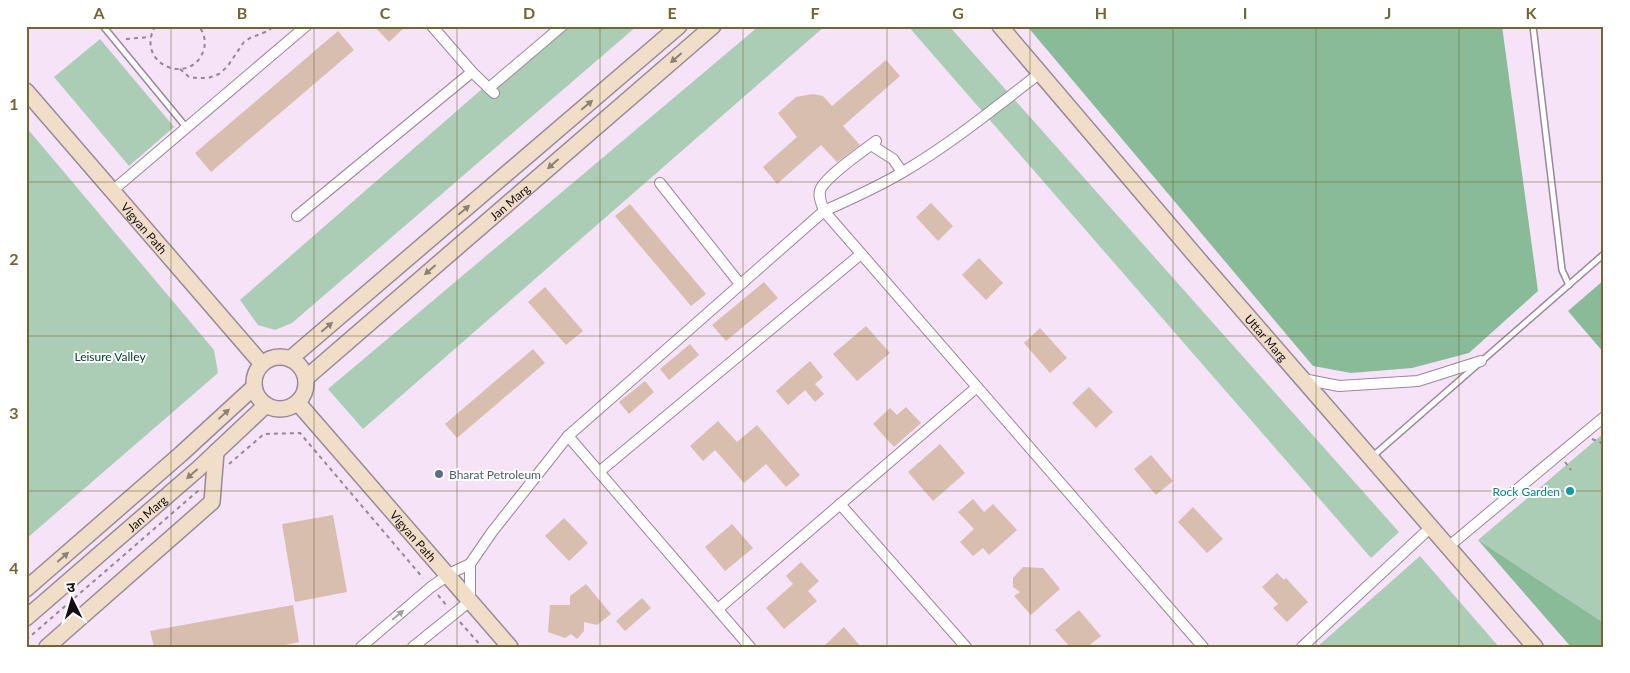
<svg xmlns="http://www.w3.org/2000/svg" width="1630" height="673" font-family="Lato,'Noto Sans Devanagari',sans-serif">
<rect width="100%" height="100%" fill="#f6e3f8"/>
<!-- green -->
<g fill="#abcdb6">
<path d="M554,26H637L292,323L275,330L258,325L240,300Z"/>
<path d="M759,26H825L363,429L328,389Z"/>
<path d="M908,26H949L1399,532L1371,558Z"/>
<path d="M100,39L174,127L129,166L54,77Z"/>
<path d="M26,127L214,350L218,373L26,539Z"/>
<path d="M1604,433V623L1478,540Z"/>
<path d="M1420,556L1499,647H1317Z"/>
</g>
<!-- forest -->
<g fill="#89bb99">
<path d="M1027,26H1502L1538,291L1469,353L1412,368L1351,373L1313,366Z"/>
<path d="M1604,280V353L1568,311Z"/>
<path d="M1478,540L1604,623V647H1571Z"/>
</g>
<!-- building -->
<g fill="#d8beaf">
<path d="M374,26H406L389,42Z"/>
<path d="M338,31L354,50L211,172L195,153Z"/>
<path d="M886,60L900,76L843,126L860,145L837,162L821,145L777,184L763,167L797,137L778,113L796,97L813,94L823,96L832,106Z"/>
<path d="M931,203L953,226L938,241L916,217Z"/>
<path d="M630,204L706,294L691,306L615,216Z"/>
<path d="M979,258L1003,283L986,300L962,275Z"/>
<path d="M764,282L778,298L726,341L712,325Z"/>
<path d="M545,287L583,331L566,345L528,302Z"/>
<path d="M866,326L890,353L857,381L833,354Z"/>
<path d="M1040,328L1067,358L1050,373L1024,343Z"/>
<path d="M690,344L699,355L669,380L660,369Z"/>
<path d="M533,349L545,363L457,438L445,424Z"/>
<path d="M810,361L823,377L815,384L824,394L815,402L805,390L788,405L776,391Z"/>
<path d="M645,381L654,392L629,414L619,402Z"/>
<path d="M1089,387L1113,412L1096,428L1072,403Z"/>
<path d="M906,407L921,423L894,447L873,424L890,408L897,415Z"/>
<path d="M718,421L737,442L757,425L800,475L786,487L766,464L744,483L715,450L703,461L690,446Z"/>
<path d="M940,444L965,473L933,501L908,472Z"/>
<path d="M1151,455L1173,481L1156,495L1134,469Z"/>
<path d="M973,499L984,512L993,504L1017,530L989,555L983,548L973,556L960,542L974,529L958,512Z"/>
<path d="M1193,507L1223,539L1207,553L1178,522Z"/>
<path d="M333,515L347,592L295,602L282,524Z"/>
<path d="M564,518L588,543L569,561L545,536Z"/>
<path d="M732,524L753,548L725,571L705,547Z"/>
<path d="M801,562L819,581L808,591L817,601L784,629L766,608L793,584L786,576Z"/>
<path d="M1023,567L1043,568L1060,589L1031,615L1014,596L1020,592L1013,587V578Z"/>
<path d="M1277,573L1284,580L1286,578L1308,602L1287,622L1273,608L1278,604L1262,587Z"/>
<path d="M586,584L611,614L597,625L584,622V631L577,639L571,634L565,638L548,632L550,605H570V596Z"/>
<path d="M642,598L651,608L625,631L616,621Z"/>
<path d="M293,605L299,642L277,647H154L150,631Z"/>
<path d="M1079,610L1101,636L1087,647H1070L1055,630Z"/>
<path d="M844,627L861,647H823Z"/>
</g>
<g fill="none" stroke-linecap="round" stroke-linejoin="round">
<!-- lane casing -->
<g stroke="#9a889c" stroke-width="8">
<g id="lane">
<path d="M103,26L186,127"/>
<path d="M1533,26L1562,270L1569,285"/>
<path d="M1373,456L1604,254"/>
</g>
</g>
<!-- street casing -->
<g stroke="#9a889c" stroke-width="12">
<g id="street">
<path d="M472,72L494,93"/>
<path d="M489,88L562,26"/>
<path d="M876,141C862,152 830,173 821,188C817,196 822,204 824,211L1203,647"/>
<path d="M871,145L893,159L902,172"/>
<path d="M660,183L740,284"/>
<path d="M112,191L306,26"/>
<path d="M297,216L472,72L432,26"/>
<path d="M1303,379L1339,386L1418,381L1481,361"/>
<path d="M568,436L750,647"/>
<path d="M599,472L861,254"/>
<path d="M840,504L966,647"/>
<path d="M1448,547L1604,417"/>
<path d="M718,609L977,387"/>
<path d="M361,647L431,587L453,572L470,564L492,532L568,436L824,211C851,199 878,187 903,172C952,143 995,108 1040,73"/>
<path d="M413,647L470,601V564"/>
<path d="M1302,647L1431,527"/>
</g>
</g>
<!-- secondary casing -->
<g stroke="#9a889c" stroke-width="18">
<g id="secondary">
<path id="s1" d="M1000,26L1200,261L1535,647"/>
<path id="s2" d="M26,91L262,364"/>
<circle cx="280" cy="383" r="26"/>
<path d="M290,359L679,26"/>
<path id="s3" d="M306,378L713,26"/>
<path id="s4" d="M298,403L510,647"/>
<path d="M26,589L181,454L254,387"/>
<path id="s5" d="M26,618L198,469L266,405"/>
<path d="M47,647L212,502L216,452"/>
</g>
</g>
<!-- path -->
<g stroke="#958796" stroke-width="2" stroke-dasharray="4 4" stroke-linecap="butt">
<path d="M155,26C134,66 193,87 204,49C206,41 204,33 199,26"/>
<path d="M126,39L150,37"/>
<path d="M180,69L189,77L197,78H208L219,74L227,67L244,42L250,38L268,31L274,26"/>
<path d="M1592,439L1604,444"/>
<path d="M1565,462L1571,470"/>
<path d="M229,464L264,434L300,433L423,578"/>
<path d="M438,595L446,605"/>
<path d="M460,622L482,647"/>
<path d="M26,640L199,490"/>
</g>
<!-- lane -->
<use href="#lane" stroke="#fff" stroke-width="5"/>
<!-- street -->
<use href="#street" stroke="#fff" stroke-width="10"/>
<!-- secondary -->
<use href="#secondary" stroke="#f1dec8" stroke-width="15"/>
</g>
<!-- one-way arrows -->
<defs><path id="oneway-solid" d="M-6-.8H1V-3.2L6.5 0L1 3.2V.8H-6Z" transform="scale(1.25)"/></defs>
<g fill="#8d8077">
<use href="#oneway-solid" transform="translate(676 58) rotate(139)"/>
<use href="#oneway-solid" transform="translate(587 105) rotate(-40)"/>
<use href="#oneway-solid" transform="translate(553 164) rotate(139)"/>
<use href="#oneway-solid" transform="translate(464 210) rotate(-40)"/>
<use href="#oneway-solid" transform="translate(430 270) rotate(139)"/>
<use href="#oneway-solid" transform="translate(327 327) rotate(-40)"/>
<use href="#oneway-solid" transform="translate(224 414) rotate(-43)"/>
<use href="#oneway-solid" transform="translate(192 474) rotate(139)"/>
<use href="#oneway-solid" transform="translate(63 557) rotate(-41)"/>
</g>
<use fill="#a19ea1" href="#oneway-solid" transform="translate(398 615) rotate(-40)"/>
<!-- grid -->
<path fill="none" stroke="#706733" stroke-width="1" stroke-opacity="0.55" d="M171,26V647M314,26V647M457,26V647M600,26V647M743,26V647M887,26V647M1030,26V647M1173,26V647M1316,26V647M1459,26V647M26,182H1604M26,336H1604M26,491H1604"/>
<!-- markers -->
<circle fill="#5c6f8a" stroke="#fff" stroke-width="2" cx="439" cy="474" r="5"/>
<circle fill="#0f9aa8" stroke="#fff" stroke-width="2" cx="1570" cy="491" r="5"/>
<g text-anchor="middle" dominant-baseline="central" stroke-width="4" stroke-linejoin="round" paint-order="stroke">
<!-- street labels -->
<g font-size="12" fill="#130c14" stroke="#fff">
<text stroke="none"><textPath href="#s3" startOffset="269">Jan Marg</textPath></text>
<text stroke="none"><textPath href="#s2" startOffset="181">Vigyan Path</textPath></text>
<text stroke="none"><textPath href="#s1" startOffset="410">Uttar Marg</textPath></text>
<text stroke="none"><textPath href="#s5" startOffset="160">Jan Marg</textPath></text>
<text stroke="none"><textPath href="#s4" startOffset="176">Vigyan Path</textPath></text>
</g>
<!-- park labels -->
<g font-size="12" fill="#004122" stroke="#fff">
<text x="110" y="356">Leisure Valley</text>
</g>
<!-- service labels -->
<g font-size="12" fill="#4e5e75" stroke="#fff" text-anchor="start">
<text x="449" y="474">Bharat Petroleum</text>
</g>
<!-- culture labels -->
<g font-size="12" fill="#0d838f" stroke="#fff" text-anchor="end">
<text x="1560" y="491">Rock Garden</text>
</g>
</g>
<!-- border -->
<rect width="1630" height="673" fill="none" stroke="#ffffff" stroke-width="55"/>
<!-- north arrow -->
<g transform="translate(72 600) rotate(355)" stroke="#ffffff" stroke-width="4" paint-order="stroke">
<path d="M0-4L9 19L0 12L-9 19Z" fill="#130c14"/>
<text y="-8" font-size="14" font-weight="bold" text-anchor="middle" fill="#130c14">उ</text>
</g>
<rect x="28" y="28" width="1574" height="618" fill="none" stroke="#706733" stroke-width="2"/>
<g font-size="16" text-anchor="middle" font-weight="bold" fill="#706733">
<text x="99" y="19">A</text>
<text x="242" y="19">B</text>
<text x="385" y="19">C</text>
<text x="529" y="19">D</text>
<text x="672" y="19">E</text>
<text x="815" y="19">F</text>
<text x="958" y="19">G</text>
<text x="1101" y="19">H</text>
<text x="1245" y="19">I</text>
<text x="1388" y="19">J</text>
<text x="1531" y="19">K</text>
<text x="14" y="110">1</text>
<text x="14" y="265">2</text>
<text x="14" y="419">3</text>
<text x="14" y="574">4</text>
</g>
</svg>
